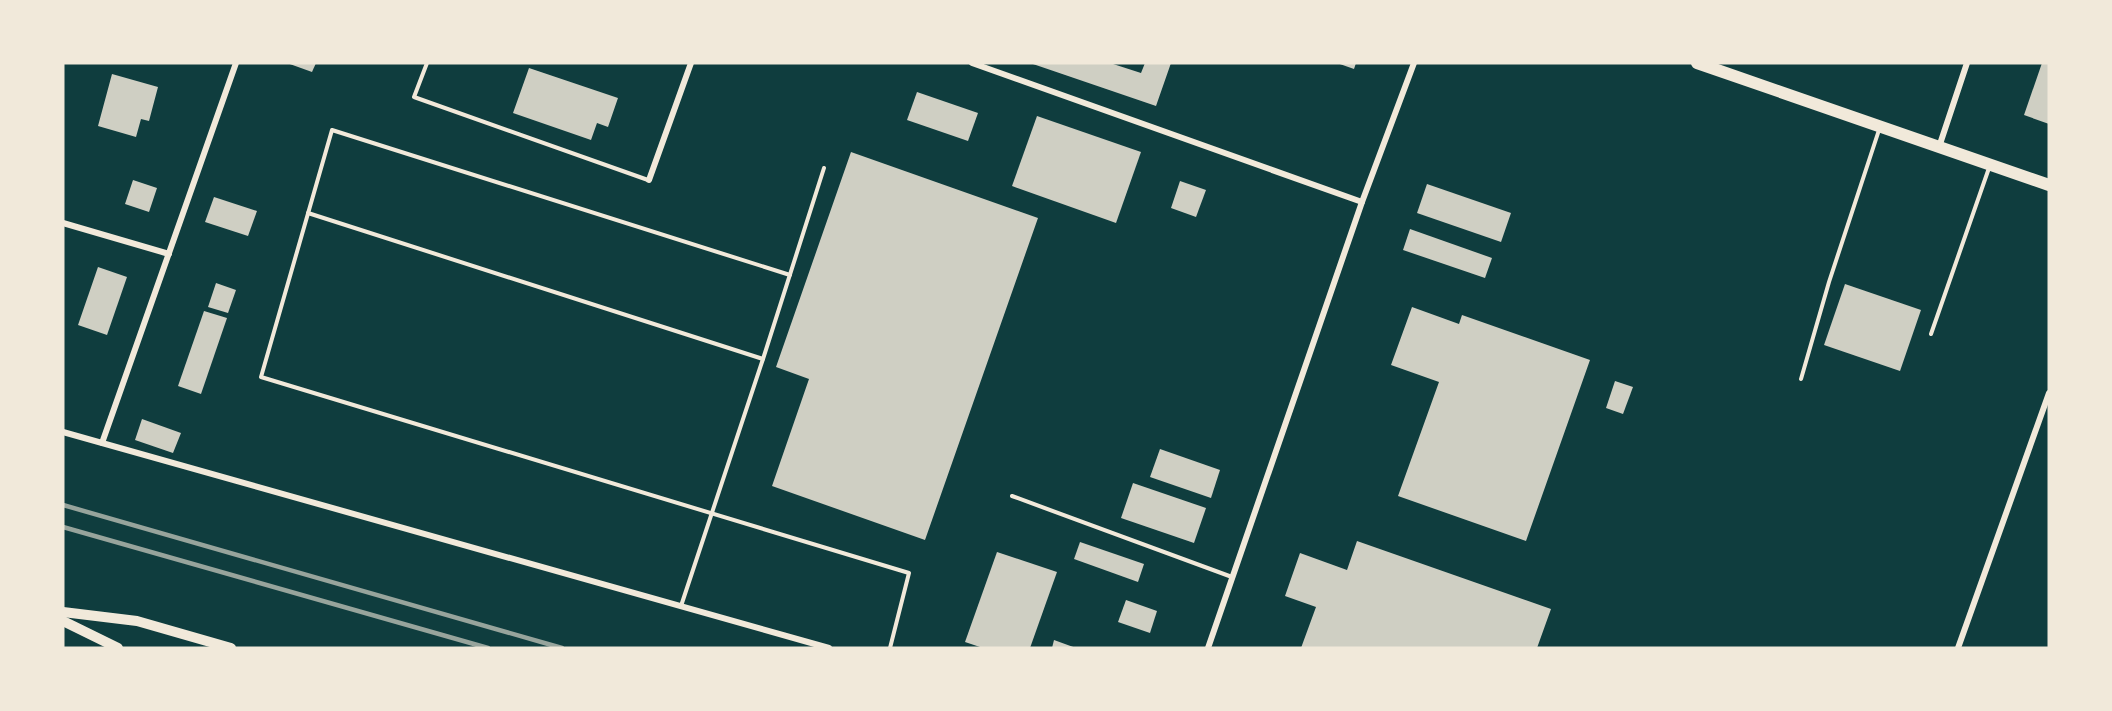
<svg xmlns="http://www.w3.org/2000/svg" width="2112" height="711" font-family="'Source Sans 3',sans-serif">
<rect width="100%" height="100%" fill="#0f3d3e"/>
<!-- building -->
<g fill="#cfcfc3">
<path d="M287,63H316L312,72Z"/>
<path d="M1030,63H1110L1141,73L1145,63H1171L1156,106Z"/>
<path d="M1337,63H1356L1354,69Z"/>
<path d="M2042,63H2049V124L2024,115Z"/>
<path d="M529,68L618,98L608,127L597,123L591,140L513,113Z"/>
<path d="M112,74L158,87L149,121L141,119L136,137L98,126Z"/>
<path d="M917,92L978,113L968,141L907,120Z"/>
<path d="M1037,116L1141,152L1116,223L1012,186Z"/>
<path d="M851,152L1038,218L925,540L772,486L809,379L776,367Z"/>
<path d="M133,180L157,188L149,212L125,204Z"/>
<path d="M1180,181L1206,190L1196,217L1171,208Z"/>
<path d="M1427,184L1511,213L1501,242L1417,213Z"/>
<path d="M214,197L257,211L248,236L205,222Z"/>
<path d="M1410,229L1492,258L1485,278L1403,250Z"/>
<path d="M98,267L127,277L107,335L78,325Z"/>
<path d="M216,283L236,290L228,313L208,307Z"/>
<path d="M1845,284L1921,310L1900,371L1824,345Z"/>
<path d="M1412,307L1459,324L1462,315L1590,360L1526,541L1398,496L1439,382L1391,365Z"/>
<path d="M204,311L227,318L201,394L178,386Z"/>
<path d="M1615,381L1633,387L1623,414L1606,408Z"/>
<path d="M142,419L181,433L173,453L135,440Z"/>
<path d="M1160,449L1220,470L1211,498L1150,477Z"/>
<path d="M1133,483L1206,508L1194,543L1121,518Z"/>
<path d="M1357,541L1551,609L1537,648H1301L1316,607L1285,596L1300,553L1347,570Z"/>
<path d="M1080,542L1144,564L1138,582L1074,559Z"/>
<path d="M997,552L1057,572L1030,648H983L965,642Z"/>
<path d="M1126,600L1157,611L1150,633L1118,622Z"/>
<path d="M1054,640L1076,648H1052Z"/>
</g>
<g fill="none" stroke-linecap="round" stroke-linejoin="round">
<!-- service -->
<g stroke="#f1e9da" stroke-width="4">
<path d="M427,63L414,97L648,180"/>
<path d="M308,213L763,359"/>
<path d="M790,275L332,130L261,377L909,573L890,648"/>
<path d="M1931,334L1989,168"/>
<path d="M1801,379L1829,282L1879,130"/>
<path d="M1012,496L1232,577"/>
<path d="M681,606L763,359L824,168"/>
</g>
<!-- minor -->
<g stroke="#f1e9da" stroke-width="6">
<path d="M972,63L1362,202"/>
<path d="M1939,147L1967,63"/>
<path d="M649,180L691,63"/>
<path d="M63,223L169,254"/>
<path d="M63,432L829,648"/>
<path d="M102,443L236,63"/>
<path d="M1208,648L1362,202L1414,63"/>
<path d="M1958,648L2049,393"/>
</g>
<!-- secondary -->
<g stroke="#f1e9da" stroke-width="10">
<path d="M63,612L137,621L231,648"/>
<path d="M63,621L118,648"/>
</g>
<!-- primary -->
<path stroke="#f1e9da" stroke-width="12" d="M1697,63L2049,185"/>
<!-- rail -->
<g stroke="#97a49c" stroke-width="4.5">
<path d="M63,505L562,648"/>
<path d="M63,527L488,648"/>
</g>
</g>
<!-- border -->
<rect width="2112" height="711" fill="none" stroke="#f1e9da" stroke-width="129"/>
</svg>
